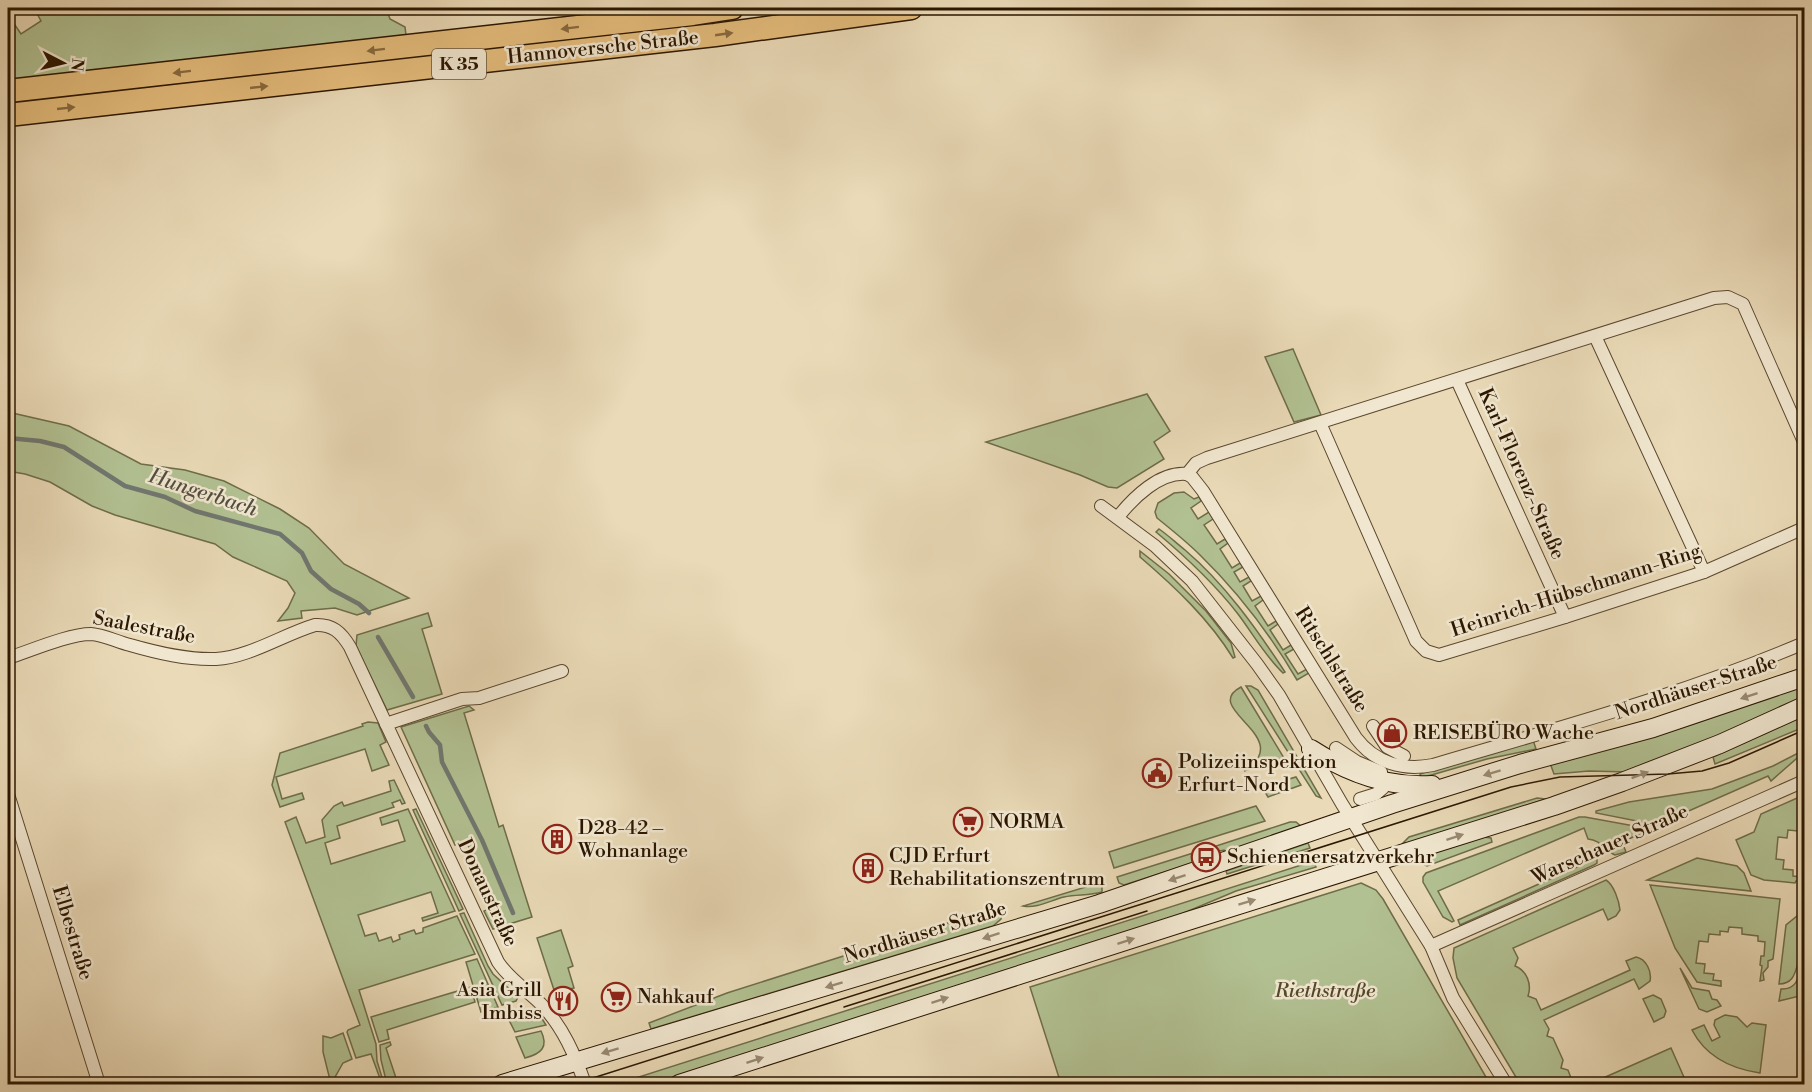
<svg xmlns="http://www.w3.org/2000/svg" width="1812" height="1092" font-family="'Libre Bodoni',serif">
<rect width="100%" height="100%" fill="#eadab7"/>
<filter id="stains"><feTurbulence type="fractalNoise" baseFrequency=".00333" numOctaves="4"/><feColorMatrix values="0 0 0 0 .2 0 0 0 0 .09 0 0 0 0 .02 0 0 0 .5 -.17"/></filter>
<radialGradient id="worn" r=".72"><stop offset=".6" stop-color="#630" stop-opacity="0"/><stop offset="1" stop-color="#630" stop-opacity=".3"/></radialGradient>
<!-- green -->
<g fill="#b2c192" stroke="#6e6c49" stroke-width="1.5">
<path d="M34,8H98V11L100,8H386L390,19L405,27L406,35L8,81V29L15,25L21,34L41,21Z"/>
<path d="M1293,349L1321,415L1294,422L1265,357Z"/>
<path d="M1147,394L1170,431L1154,442L1164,459L1117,488L1108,487L1080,475L986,442Z"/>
<path d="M8,412L69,426L141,464L185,470L224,481L280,509L309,528L344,564L409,598L357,615L335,608L301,611L302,618L278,621L288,608L295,593L287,581L233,557L215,544L115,515L92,506L50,482L25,474L8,471Z"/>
<path d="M1184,492L1194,499L1199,497L1201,501L1191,508L1198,519L1209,512L1213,519L1204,525L1217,544L1225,539L1228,543L1220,549L1232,568L1240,563L1243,567L1234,572L1240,582L1249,577L1251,581L1243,586L1252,601L1261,596L1263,600L1255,606L1268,626L1276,621L1278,624L1270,630L1283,650L1291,645L1294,649L1285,654L1298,674L1307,669L1309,673L1297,680C1270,634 1238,592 1200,555C1187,542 1172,530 1157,518L1155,512L1158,503L1174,493Z"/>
<path d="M1159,529C1168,535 1176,543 1185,550C1225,584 1256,628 1285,672L1283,673C1265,656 1253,634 1238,614C1214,583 1186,557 1156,532Z"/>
<path d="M1140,551L1169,574L1206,611L1231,643L1235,657L1233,658C1209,619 1175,587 1140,557Z"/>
<path d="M428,613L432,626L422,629L442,694L387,710L356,646L357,635Z"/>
<path d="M1804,684V698L1745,725L1629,772L1589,771L1554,774L1550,763L1635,742L1699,722Z"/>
<path d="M1246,686H1251L1258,690L1321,798L1316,796Z"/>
<path d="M1241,687L1284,758L1244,771C1298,737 1199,709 1241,687Z"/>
<path d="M469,706L474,710L464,713L499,827L503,825L532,917L493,929L484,911L495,906L466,841L455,845L401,727Z"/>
<path d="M1804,716V727L1715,764L1713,757Z"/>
<path d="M368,722L378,723L386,742L380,745L389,765L372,771L365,749L276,777L282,799L302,793L304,799L280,807L272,785L280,753L363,726L362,724Z"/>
<path d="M1533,740L1536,749L1487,759L1421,778L1420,774Z"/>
<path d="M1804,750V752L1771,781L1768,776L1657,825L1596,813V811L1629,802L1712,789L1773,766Z"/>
<path d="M1296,777L1301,785L1268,797L1262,787Z"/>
<path d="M394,780L405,803L402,804L400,800L392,803L394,807L337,826L340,838L325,843L331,864L405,841L398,820L382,825L380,818L408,809L455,911L423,921L422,918L438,913L431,892L358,915L365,936L376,933L379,941L391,937L393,942L400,939L399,935L414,930L416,934L423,932V928L457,916L475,954L359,990L376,1044L377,1061L384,1084H382L371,1054L356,1058L347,1032L348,1030L360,1025L285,822L296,817L306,843L325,837L322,820L334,806L342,802L344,806L391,791L389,781Z"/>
<path d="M1804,795V827H1799L1798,831L1788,830L1787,838L1778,837L1776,859L1784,860L1783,869L1793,870V876L1801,877L1800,881H1796L1795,883L1764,880L1751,875L1736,840L1754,832L1761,814Z"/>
<path d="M1537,798L1546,799L1410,843H1403L1409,837Z"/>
<path d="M1256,806L1265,821L1114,868L1109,852Z"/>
<path d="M416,809L463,909L459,911L413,810Z"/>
<path d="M1579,817H1585L1651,829L1622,842L1626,852L1615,855C1604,850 1601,840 1588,839L1584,828L1438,891L1454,921L1452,922L1443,917L1423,882V877L1426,873Z"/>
<path d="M1290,822H1296L1303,828L1225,853L1224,850L1214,852L1213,847Z"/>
<path d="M1484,837L1491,838L1492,842L1427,866L1419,862L1436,852Z"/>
<path d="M1308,843L1310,848L1227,874L1226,871Z"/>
<path d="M1209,848L1211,854L1192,859L1193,863L1124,885L1119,883L1117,877Z"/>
<path d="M1592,852L1597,858V863L1594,865L1460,925L1458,920L1588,862L1584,853Z"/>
<path d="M1697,858L1737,866L1744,873L1751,891L1647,880Z"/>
<path d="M1314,861L1316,867L1236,891L1179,915L1015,967L655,1084H621L620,1083Z"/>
<path d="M1606,880C1614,885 1619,901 1620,910L1616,916L1608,920L1603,909L1513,948L1518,958L1515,966C1527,971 1532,984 1528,996L1536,999L1541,1010L1630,970L1626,961L1636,957C1646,959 1652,971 1650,981L1639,989L1634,979L1544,1020L1549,1029L1547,1036L1553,1038L1563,1060L1561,1068L1568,1070L1571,1078H1577L1580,1084H1520L1457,978L1453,958L1454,948Z"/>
<path d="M1102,882V892C1088,896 1078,894 1064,897C1051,900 1037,909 1023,906Z"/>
<path d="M1361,883L1376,890L1383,899L1490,1084H1061L1030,987Z"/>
<path d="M1650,885L1780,899L1773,959L1768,961V967L1763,973L1764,980L1760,981L1762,966L1760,965L1761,956H1764L1765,942L1758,941V936L1742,934V928L1729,927L1728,932L1720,931V935L1709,934L1708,942L1699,941L1696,963L1705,964L1704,973L1714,974L1713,980L1721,981V986L1697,982L1675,948Z"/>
<path d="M464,913L488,966L493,974L518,997L516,1001L502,1005L460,914Z"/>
<path d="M1002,913L1001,919L993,926L651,1029L649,1023L727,993L960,919L971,923Z"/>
<path d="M1797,916L1804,917V951C1794,963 1799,984 1779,984L1786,925Z"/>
<path d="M561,930L573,966L568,968L574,988L555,993L537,938Z"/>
<path d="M477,959L498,1007L481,1012L466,962Z"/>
<path d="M1804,960V995L1779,1001L1781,989C1799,990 1799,973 1804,960Z"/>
<path d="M1680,968L1692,988L1709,991L1712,999L1717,1000L1721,1006L1707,1012L1699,1009Z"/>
<path d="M471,987L475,1002L387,1030L389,1039L379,1042L371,1017Z"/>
<path d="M1653,995L1661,999L1666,1011L1664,1017L1654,1022L1643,999Z"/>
<path d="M527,1012L539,1014L546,1025L515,1032L508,1018Z"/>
<path d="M1725,1015L1737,1017L1747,1027L1752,1023L1766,1025L1760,1073C1732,1069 1706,1057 1692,1030L1704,1025L1712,1041L1720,1037L1714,1025L1715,1020Z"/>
<path d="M541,1031C549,1047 541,1054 525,1058L516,1037Z"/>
<path d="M343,1033L352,1059L343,1063L334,1079L335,1084H331L323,1052V1036L331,1038Z"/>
<path d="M390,1042L391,1045L386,1048L398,1084H387L381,1060L380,1045Z"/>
<path d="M1671,1048L1687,1084H1603L1601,1079Z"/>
</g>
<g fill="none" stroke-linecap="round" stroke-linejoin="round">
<!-- stream -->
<g stroke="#707770" stroke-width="4.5">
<path d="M8,438L40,441L64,447L125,486L165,497L195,511L280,534L302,553L311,571L331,589L359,604L369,613"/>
<path d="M378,637L413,697"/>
<path d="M426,726L429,732L440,745L442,762L482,840L513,913"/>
</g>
<!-- street casing -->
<g stroke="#5b472e" stroke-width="14">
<g id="street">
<path d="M1595,336L1704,572"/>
<path d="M1457,380L1565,617"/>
<path d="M1320,423L1416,641L1426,651L1439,655L1565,617L1704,572L1804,528"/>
<path d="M1187,474L1192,477L1203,491L1356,738C1375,763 1403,771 1433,765C1558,728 1685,694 1804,643"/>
<path d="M1187,474L1196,463L1207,458L1714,298L1728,297L1743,304L1804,442"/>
<path d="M1101,506L1155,546L1192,581L1257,664L1279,695L1342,804L1431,946L1453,998L1506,1084"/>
<path d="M1118,517C1133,498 1160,471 1187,474"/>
<path d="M8,658C30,651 69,634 91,634C105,635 117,642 130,645C158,653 187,660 216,659C250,657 282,635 315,625C332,624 341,632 350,647L498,962C509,979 527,990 541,1004C563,1027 575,1055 585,1084"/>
<path d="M386,724L462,699L479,698L562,671"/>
<path d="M1373,726L1387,747L1404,756"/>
<path d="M1336,748L1357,762L1381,772"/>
<path d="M8,794L99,1084"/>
<path d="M1360,799L1376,794L1383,788"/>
<path d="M1431,946L1804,781"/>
</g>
</g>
<!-- secondary casing -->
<g stroke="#2b1600" stroke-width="20">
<g id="secondary">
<path d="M1311,749C1348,773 1387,788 1432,785"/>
<path d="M502,1084L1099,904L1392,804L1520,764L1653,728L1804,677"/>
<path d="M679,1084L1191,920L1554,806L1622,782L1720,744L1804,706"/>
</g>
</g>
<!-- highway casing -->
<g stroke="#2b1600" stroke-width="25">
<g id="highway">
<path d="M8,91L693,14L732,8"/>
<path d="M8,115L715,35L911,8"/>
</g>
</g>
<!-- street -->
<use href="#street" stroke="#f1e7d0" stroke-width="12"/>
<!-- secondary -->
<use href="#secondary" stroke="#f1e7d0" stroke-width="18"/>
<!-- highway -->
<use href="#highway" stroke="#e5bd7c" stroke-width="22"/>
<!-- tram -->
<g stroke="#2b1600" stroke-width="1.5">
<path d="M844,1007L1147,911"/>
<path d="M574,1084L1511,787L1560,777L1668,774L1702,771L1729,763L1804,730"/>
</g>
</g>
<!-- one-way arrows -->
<defs><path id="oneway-solid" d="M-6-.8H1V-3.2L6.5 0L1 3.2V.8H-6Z" transform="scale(1.5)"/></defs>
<g fill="#886a3e">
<use href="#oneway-solid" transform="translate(570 28) rotate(173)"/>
<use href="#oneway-solid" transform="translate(724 34) rotate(-8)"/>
<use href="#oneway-solid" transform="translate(376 50) rotate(173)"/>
<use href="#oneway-solid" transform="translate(182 72) rotate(173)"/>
<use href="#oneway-solid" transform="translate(259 87) rotate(-6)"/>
<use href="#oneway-solid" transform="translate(66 108) rotate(-6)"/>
</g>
<g fill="#988972">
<use href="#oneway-solid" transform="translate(1749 696) rotate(162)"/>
<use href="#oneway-solid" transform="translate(1492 773) rotate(163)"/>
<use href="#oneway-solid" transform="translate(1640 775) rotate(-21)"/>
<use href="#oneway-solid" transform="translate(1455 837) rotate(-18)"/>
<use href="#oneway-solid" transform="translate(1177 878) rotate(162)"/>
<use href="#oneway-solid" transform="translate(1247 902) rotate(-17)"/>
<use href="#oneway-solid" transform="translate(991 936) rotate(162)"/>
<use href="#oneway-solid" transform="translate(1126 941) rotate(-18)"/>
<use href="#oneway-solid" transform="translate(834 985) rotate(163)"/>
<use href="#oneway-solid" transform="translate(940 1000) rotate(-18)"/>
<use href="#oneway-solid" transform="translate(610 1051) rotate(163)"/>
<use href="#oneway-solid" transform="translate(755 1060) rotate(-18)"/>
</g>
<!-- icons -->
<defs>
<g id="shop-ring" transform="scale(1.5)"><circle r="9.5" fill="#f1e7d0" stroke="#8f2418" stroke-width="1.5"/><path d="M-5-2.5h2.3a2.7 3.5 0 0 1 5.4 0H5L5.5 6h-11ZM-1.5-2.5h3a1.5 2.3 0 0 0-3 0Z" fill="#8f2418"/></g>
<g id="civic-ring" transform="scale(1.5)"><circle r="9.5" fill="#f1e7d0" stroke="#8f2418" stroke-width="1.5"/><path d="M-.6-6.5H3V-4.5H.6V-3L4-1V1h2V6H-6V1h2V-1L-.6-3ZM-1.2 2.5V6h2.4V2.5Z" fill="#8f2418"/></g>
<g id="supermarket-ring" transform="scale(1.5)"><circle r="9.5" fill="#f1e7d0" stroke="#8f2418" stroke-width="1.5"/><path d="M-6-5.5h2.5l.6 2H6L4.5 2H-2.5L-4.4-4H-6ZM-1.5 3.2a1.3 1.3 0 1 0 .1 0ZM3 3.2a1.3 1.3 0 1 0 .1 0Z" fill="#8f2418"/></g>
<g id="building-ring" transform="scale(1.5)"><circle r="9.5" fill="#f1e7d0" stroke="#8f2418" stroke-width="1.5"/><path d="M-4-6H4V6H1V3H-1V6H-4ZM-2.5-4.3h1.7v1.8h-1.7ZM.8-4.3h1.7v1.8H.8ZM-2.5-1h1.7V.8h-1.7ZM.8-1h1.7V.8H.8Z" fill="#8f2418"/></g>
<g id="bus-ring" transform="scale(1.5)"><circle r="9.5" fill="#f1e7d0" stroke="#8f2418" stroke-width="1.5"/><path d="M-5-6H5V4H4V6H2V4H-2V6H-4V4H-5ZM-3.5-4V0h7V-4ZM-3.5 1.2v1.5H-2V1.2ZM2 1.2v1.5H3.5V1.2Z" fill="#8f2418"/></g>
<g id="restaurant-ring" transform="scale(1.5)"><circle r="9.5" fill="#f1e7d0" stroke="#8f2418" stroke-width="1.5"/><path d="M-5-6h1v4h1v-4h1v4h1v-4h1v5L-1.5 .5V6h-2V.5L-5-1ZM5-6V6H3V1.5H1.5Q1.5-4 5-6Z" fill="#8f2418"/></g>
</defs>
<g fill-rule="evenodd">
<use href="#shop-ring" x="1392" y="733"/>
<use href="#civic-ring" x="1157" y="773"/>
<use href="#supermarket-ring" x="968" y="822"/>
<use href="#building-ring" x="557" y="839"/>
<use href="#bus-ring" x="1206" y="857"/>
<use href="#building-ring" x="868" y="868"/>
<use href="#supermarket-ring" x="616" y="997"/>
<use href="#restaurant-ring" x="563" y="1001"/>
</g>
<g text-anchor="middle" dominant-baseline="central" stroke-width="5" stroke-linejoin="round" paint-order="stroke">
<!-- shield labels -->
<rect fill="#f1e7d0" stroke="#66553e" stroke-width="1.5" x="432" y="49" width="54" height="30" rx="4.5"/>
<g font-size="18" font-weight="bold" fill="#2b1600">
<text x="459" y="64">K 35</text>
</g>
<!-- street labels -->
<g font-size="20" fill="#2b1600" stroke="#f1e7d0">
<text transform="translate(603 48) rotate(-6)">Hannoversche Straße</text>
<text transform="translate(1521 474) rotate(66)">Karl-Florenz-Straße</text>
<text transform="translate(1576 591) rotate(-18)">Heinrich-Hübschmann-Ring</text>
<text transform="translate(144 628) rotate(11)">Saalestraße</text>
<text transform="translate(1331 660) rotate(58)">Ritschlstraße</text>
<text transform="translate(1696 688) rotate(-18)">Nordhäuser Straße</text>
<text transform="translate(1610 845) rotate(-24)">Warschauer Straße</text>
<text transform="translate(487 893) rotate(65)">Donaustraße</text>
<text transform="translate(72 933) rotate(73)">Elbestraße</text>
<text transform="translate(925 933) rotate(-17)">Nordhäuser Straße</text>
</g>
<!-- poi labels -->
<g font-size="20" fill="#2b1600" stroke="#f1e7d0" text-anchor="start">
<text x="1413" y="733">REISEBÜRO Wache</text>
<text x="1178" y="762">Polizeiinspektion<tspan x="1178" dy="23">Erfurt-Nord</tspan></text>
<text x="989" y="822">NORMA</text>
<text x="578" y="828">D28-42 –<tspan x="578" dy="23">Wohnanlage</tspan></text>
<text x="889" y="856">CJD Erfurt<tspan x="889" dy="23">Rehabilitationszentrum</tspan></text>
<text x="1227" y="857">Schienenersatzverkehr</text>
<text x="542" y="990" text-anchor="end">Asia Grill<tspan x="542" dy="23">Imbiss</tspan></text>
<text x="637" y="997">Nahkauf</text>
</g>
<!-- park labels -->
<g font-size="20" font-style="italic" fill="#54492c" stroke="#f1e7d0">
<text x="1325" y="991">Riethstraße</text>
</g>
<!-- water labels -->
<g font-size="21" font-style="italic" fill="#534e41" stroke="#f1e7d0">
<text transform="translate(203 493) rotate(18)">Hungerbach</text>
</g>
</g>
<!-- margin -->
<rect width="1812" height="1092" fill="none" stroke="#eadab7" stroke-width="30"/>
<rect x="9" y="9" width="1794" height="1074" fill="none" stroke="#2b1600" stroke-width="3"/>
<rect x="15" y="15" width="1782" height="1062" fill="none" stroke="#2b1600" stroke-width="1.5"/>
<!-- north arrow -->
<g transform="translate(63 63) rotate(97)" stroke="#f1e7d0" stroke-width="4.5" paint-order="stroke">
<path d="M0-4.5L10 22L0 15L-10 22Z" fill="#2b1600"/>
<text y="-9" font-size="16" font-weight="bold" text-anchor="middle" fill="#2b1600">N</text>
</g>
<rect width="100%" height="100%" filter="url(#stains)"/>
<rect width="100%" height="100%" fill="url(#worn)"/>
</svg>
